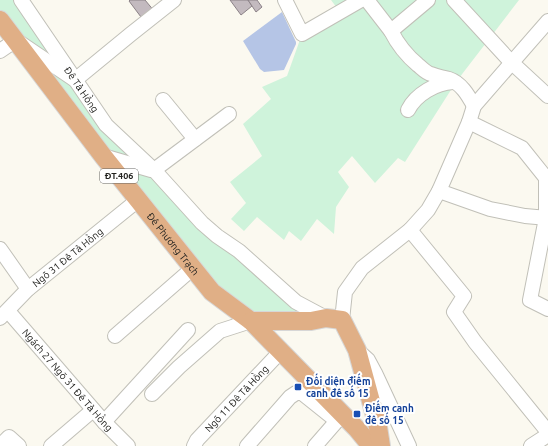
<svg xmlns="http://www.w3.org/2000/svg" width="548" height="446" font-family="Ubuntu,sans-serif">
<rect width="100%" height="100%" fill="#fbf9f0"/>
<!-- green -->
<g fill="#cff3db">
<path d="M0,0H21L75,80L202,223L326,318L251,321L212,292L0,20Z"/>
<path d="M331,0H519L456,82L405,162L398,158L375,183L352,156L338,172L349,187L336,207L334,234L317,219L301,241L289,231L284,240L257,217L244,231L231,219L246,203L230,182L262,156L243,124L271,99L262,87L287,76L302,34L340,12Z"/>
</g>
<!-- water -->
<path fill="#b5c5e6" d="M282,12L296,42V44L284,70L264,72L260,69L243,41Z"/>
<!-- building -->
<g fill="#c3babf" stroke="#8b8287">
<path d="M130,0H145L155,12L144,21L129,1Z"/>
<path d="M230,0H248L252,6L241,15Z"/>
<path d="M248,0H257L262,7L256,12Z"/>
</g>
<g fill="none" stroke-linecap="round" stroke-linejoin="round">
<!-- minor casing -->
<g stroke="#c1c0b8" stroke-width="16">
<g id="minor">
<path id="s1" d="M21,0L106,125L154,170L202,223L217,236L239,251L296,302L326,318"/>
<path d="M285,0L302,34L361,0"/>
<path d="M367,0L391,31L428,0"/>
<path d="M454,0L511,62L548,96"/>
<path d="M391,31C398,45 406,55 418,65C422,68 426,73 431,74C437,77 443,77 449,79C461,83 468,95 474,106"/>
<path d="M0,51L16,40L75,80L131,34L174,0"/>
<path d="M163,100L195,139"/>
<path d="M408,110C416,94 436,83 453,82"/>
<path d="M469,122L522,148L546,178V218L530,300L548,309"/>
<path d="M103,156L151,170"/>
<path d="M154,170L229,114"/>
<path d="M439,191L490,209L525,216L548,218"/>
<path d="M410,230L464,296L454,312L475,342L548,432"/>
<path d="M0,249L28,289"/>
<path id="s2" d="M8,311L104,422L128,446"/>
<path id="s3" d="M0,318L28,289L138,200"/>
<path d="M342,320L345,292L362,268L410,230L428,210L439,191L469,122L474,106L548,21"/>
<path d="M115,336L193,268"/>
<path d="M357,350L368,360L375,373L409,446"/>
<path d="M152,394L179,367L220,331L251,321"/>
<path d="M104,422L188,330"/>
<path d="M0,446L9,437L19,446"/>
<path d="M51,446L93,410"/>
<path id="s4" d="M194,446L197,440L281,351"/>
<path d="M247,446L290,397L296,393H302L337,421"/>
<path d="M315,446L342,415"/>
<path d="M531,446L548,435"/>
</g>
</g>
<!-- major casing -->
<g stroke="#d7d7d7" stroke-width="20">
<g id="major">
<path id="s5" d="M0,20L103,156L212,292L251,321L357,429L371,446"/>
<path d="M251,321H311L326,318L342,320L357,350L378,427L381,446"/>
</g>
</g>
<!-- minor -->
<use href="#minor" stroke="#fff" stroke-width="14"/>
<!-- major -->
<use href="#major" stroke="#e0af86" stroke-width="18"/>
</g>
<!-- markers -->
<g fill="#1a4fb4" stroke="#fff" stroke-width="1.5">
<rect x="294" y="383" width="8" height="8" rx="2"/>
<rect x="353" y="410" width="8" height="8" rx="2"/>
</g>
<g text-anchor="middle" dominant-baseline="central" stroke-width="4" stroke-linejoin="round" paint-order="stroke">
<!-- shield labels -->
<rect fill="#fff" stroke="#646462" stroke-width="1" x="100" y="169" width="38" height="14" rx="3"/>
<g font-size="9" font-weight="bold" fill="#22221f">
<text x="119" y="176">ĐT.406</text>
</g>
<!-- street labels -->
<g font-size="10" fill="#22221f" stroke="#fff">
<text stroke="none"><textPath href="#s1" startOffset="108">Đê Tả Hồng</textPath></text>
<text stroke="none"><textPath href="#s5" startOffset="283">Đê Phương Trạch</textPath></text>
<text stroke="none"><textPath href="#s3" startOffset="91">Ngõ 31 Đê Tả Hồng</textPath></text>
<text stroke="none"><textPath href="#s2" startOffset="91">Ngách 27 Ngõ 31 Đê Tả Hồng</textPath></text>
<text stroke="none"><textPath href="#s4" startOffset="64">Ngõ 11 Đê Tả Hồng</textPath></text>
</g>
<!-- transit labels -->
<g font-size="10" font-weight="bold" fill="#164399" stroke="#fff" text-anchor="start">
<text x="306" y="381">Đối diện điếm<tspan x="306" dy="12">canh đê số 15</tspan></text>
<text x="365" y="408">Điếm canh<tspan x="365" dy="12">đê số 15</tspan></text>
</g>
</g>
</svg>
